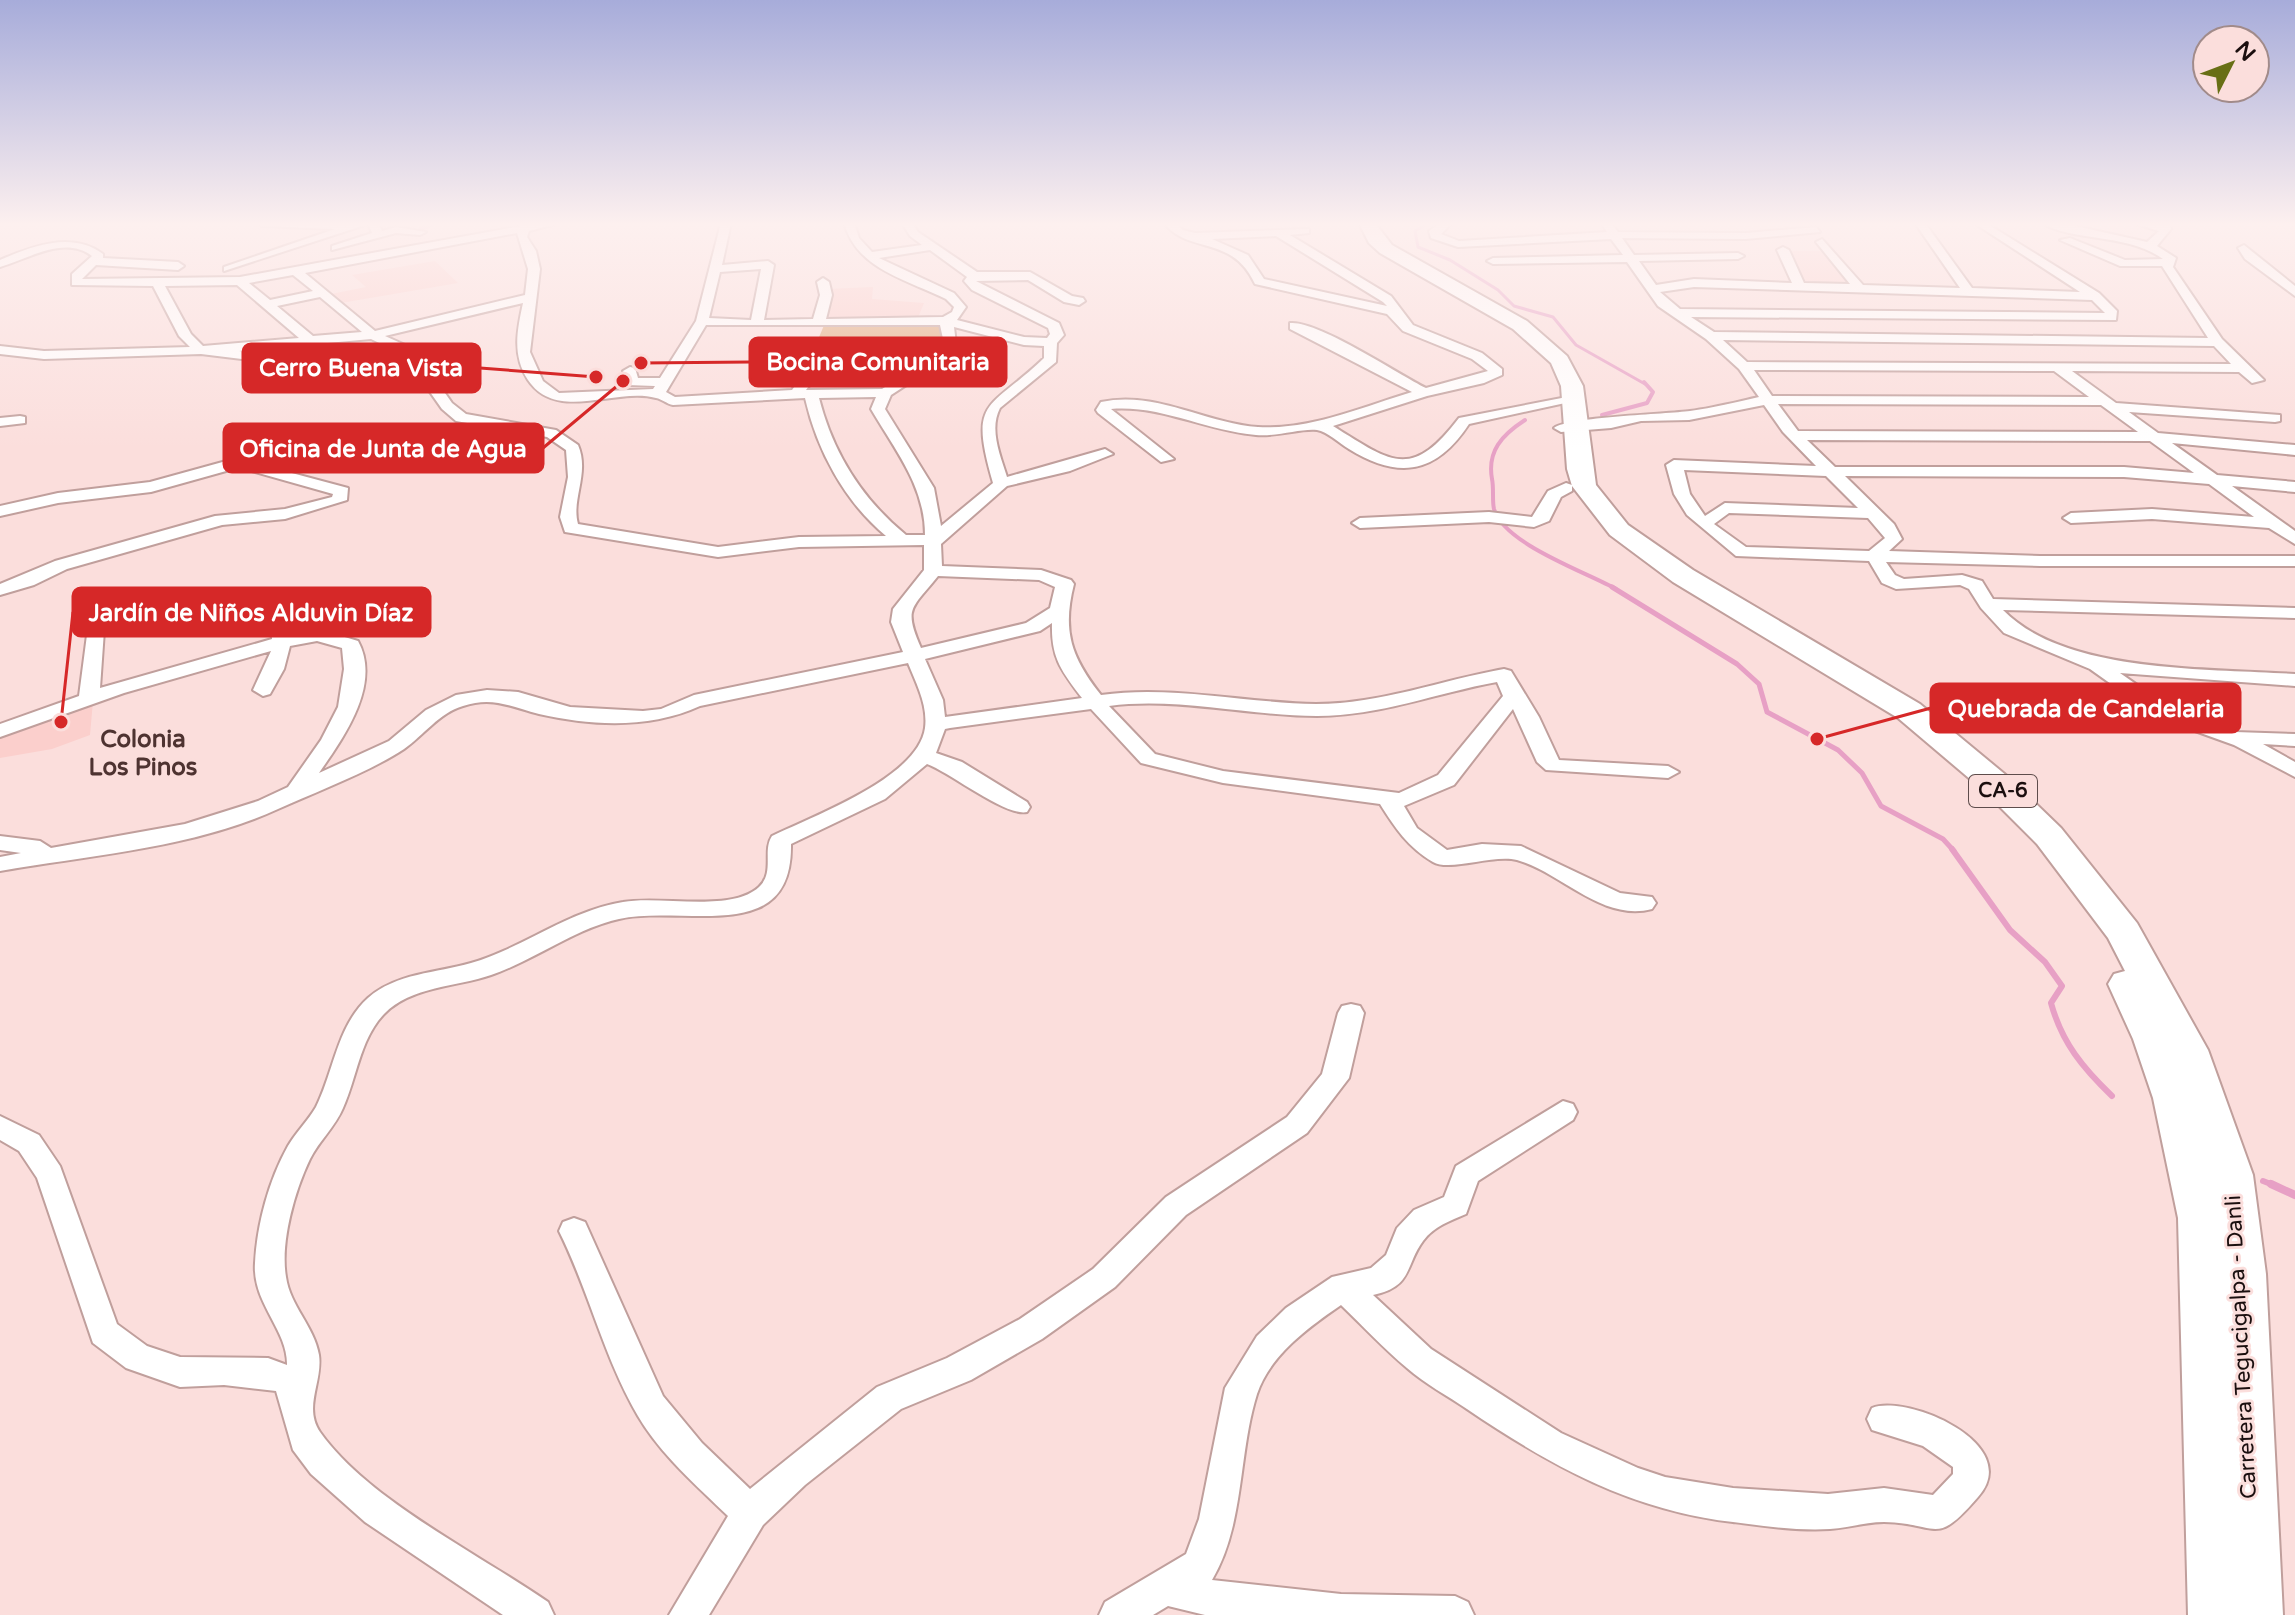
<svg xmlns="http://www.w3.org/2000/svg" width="2295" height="1615" font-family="'Varela Round',sans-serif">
<rect width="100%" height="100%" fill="#fbdedc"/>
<!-- built -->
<g fill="#fbcfcc">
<path d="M1780,251H1826L1853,286L1797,284Z"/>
<path d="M435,261L458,283L335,304L326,295L366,287L352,275Z"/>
<path d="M873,287L872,299L924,303L917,320H826L827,289Z"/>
<path d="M93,701L90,735L52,749L0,758V736Z"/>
</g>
<!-- green -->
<path fill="#dfa77a" d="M825,323L941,324V351L814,349Z"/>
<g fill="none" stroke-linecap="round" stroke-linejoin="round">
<!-- stream-far4 -->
<path stroke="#e7a0c5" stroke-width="3" d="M1429,223L1415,231L1418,247L1450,260L1498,290L1514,306L1553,317L1576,345L1645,384"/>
<!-- stream-far3 -->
<g stroke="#e7a0c5" stroke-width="4">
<path d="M1602,415L1647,403L1653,392L1644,382"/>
<path d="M1525,420C1502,435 1487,451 1492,479C1494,488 1492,501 1494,509C1504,544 1586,572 1616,589"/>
</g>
<!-- stream-far2 -->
<path stroke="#e7a0c5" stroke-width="5" d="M1612,587L1737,664L1759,684L1767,712L1838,750L1862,773L1881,806L1943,839L1954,851"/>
<!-- stream-far1 -->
<g stroke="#e7a0c5" stroke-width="6">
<path d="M1952,849L2010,930L2045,962L2062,986L2051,1003C2062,1043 2083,1068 2112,1096"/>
<path d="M2263,1181L2276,1186"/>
</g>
<!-- stream -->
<path stroke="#e7a0c5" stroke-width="8" d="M2271,1184L2295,1195"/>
<!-- canal -->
<path fill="#e7a0c5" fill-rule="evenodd" d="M427,223H439L422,231L418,228Z"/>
<!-- minor casing -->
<g stroke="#c09f9c" stroke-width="4">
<g id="minor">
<path d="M257,223H378L382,231L396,227L426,232L420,235L396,233L332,250V246L372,233L368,224L224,271V267L335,229L262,226Z"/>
<path d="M537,223H559L529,231L527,237L536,251L540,269L530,352L543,381L559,393L653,389L655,386L627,385L623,371L630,367L635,368L638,378H660L696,321L721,223H731L722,265L768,261L774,265L764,320L813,319L820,295L817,282L823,278L829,282L832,295L826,319L943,317L952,312L954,307L946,299C905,279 857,269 844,223H854L859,238L872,252L922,245L910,236L902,223H912L918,232L977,272H1030L1072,296L1083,298L1085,301L1079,305L1064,302L1028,280L976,281L1059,323L1064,335L1057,343L1056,362L1000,408C989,429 1000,455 1007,477L1105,449L1113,454L1070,471L1007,486L941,544L942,566L1041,570L1071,580L1074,584C1062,631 1071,657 1101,695C1172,685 1245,703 1316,704C1381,704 1441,680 1504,669L1511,671L1539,717L1559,760L1668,766L1679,772L1668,778L1546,770L1537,762L1513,709L1454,785L1404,806L1417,828L1447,850L1482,844L1521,846L1620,893L1652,897L1656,903L1652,909C1602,922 1562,873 1517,860C1493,854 1450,872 1433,862C1408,847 1395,828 1380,804L1223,783L1141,763L1091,709L950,728L945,729L936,753L962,762L1027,802L1030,807L1027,812C1006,817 951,773 927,764L885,799L791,844C793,948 684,904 619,919C574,929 535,960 491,975C457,987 411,986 384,1014C360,1039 357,1077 343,1108C335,1127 319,1141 310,1159C295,1190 280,1242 286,1277C290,1306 314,1326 319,1355C323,1381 303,1407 320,1432C368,1500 479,1554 548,1602L554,1615H503L365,1522L311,1474L293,1450L276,1391L224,1385L180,1387L126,1368L93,1343L37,1178L19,1151L0,1140V1116L39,1135L60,1166L117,1324L147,1346L180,1357L268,1358L287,1365C288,1330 252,1303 255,1263C257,1224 269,1180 288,1146C296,1132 308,1121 316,1107C334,1071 337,1026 368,998C396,973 437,973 471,963C523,948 568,911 623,902C660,895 731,913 759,887C775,872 762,851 772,836C813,816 918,778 925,728C928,705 916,683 908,663L700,706C650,729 592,726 539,714C511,707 493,696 463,706C439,713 424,735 404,749C371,771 316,792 278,809C193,848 92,855 0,871V857L21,853L0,850V836L40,841L51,848L185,824L258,801L288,787L321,740L338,707L344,669L342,648L317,641L290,646L284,669L270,694L263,696L253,690L271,651L124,693L0,737V724L79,696L90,612H102L105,616L100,688L272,639L270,610L279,605L288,610L291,635L318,629L358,641C382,685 343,738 319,773L389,741L426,710L456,695L487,690L518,692L570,707L643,711L661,709L694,695L903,652L891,622L893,609L924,570V545L799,547L718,557L565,532L560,517L568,477L566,450L547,437L456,421L442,409L404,355L371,339L239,351L312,360L314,363L307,367L201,354L44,359L0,354V346L44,351L190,347L179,336L153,286L72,285V274L92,256C64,235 28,259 0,267V260C32,246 72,231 103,254V258L178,262L184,266L178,270L96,265L82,279L240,277ZM517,233L528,269L525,295L375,331L305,273ZM930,250L967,277L964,281L972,290L1048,328L1050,334L1047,338L1024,337L957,320L966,307L954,293L879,258ZM761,269L751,320L709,318L720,272ZM293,275L313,291L270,300L249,283ZM237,285L299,338L203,346L191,334L165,286ZM320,297L362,332L313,336L277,306ZM523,303C517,331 512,355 528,380C557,423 615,387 656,398C662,399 667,404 673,405L805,398C817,450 844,501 886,536L799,537L718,547L578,524C571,499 590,473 578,445L556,430L466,414L452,403L414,349L385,336ZM706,325H940L945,348L882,389L806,390L827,361L820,357L815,358L792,390L675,397L666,392ZM954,327L1024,345L1044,346V358C989,411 968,397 993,483L941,526L934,488L885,409L891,395L957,352ZM876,397L871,409C895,450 925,486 925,535H906C862,499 833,453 819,398ZM938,576L1039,580L1055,587L1050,608L1026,623L921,648C903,607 912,609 938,576ZM1052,623C1051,658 1061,670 1082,698L945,717L943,700L925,659L1040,631ZM1497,682L1503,696L1438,775L1399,793L1223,771L1155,754L1109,706C1178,697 1248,716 1317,716C1380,716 1436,693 1497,682Z"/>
<path d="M1164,223H1175L1183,230L1195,233L1309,229V233L1290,235L1391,296L1413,325L1482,353L1502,369V375L1484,383L1427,396L1333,426C1391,462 1411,481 1459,418L1572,396L1579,400L1469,424C1436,474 1399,480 1349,449C1340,444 1327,431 1317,430C1302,428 1276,437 1256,435C1206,431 1162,405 1111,409L1174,459L1161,462L1098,413L1096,410L1101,402C1155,390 1205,423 1258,427C1311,430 1362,407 1412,392L1290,329V323C1317,320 1398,374 1426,388L1488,371L1472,359L1403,331L1387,314L1255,284C1232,234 1189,255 1164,223ZM1276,236L1383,302L1387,306L1264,279L1248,255L1212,239Z"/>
<path d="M1440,223H1452L1441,234L1459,241L1607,232L1601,223H1611L1618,232L1746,233L1816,227L1820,232L1746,239L1622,238L1634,255L1738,253L1744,256L1738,259L1639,261L1656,285L1694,279L1792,283L1777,250L1783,247L1789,250L1804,283L1850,284L1816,242L1822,239L1863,285L1960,288L1915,223H1925L1972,288L2080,292L1974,223H1986L2099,293L2117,311L2116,320L1691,317L1714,332L2208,338L2162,266H2120L2060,240L2070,238L2125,260L2163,259C2128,233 2073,242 2042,223H2062L2147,242L2159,231L2133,223H2169L2171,229L2157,246L2176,258L2173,267L2222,339L2264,380L2252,383L2239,372L2072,371L2116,403L2280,415V421L2275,422L2129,412L2158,433L2295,445V455L2172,443L2217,475L2295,482V492L2232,486L2295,531V544L2269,528L2152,519L2071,523L2063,518L2071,513L2152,509L2254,517L2209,484L2124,477L1845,476L1894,524L1902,539L1889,551L2040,556H2295V566H2040L1886,562L1895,575L1904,579L1962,575L1982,581L1993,599L2295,608V618L2003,610C2065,674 2210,668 2295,674V686L2120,673L2173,710L2235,732L2295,734V746L2263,744L2295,762V777L2234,745L2159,718L2090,669L2004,633L1981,608L1969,589L1960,585L1896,589L1882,583L1869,561L1736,556L1687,515L1674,494L1666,465L1674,460L1816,466L1783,432L1764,405L1689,420L1641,421L1611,428L1561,432L1554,428C1567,417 1667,414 1690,411C1713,408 1736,402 1759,397L1739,369L1706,339L1658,306L1627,262L1493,264L1487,261L1493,258L1623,255L1611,239L1458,247L1431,238L1429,231ZM1694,287L2092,300L2105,313L1680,309L1660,292ZM1723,340L2214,346L2231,364L1747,362ZM1754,370L2054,371L2089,397L1772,396ZM1778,404L2101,405L2138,432L1798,431ZM1807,440L2150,441L2194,473L2124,467H1835ZM1684,470L1826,476L1858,508L1725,503L1705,516L1690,494ZM1729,513L1868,518L1885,538L1869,551L1746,547L1714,524Z"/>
<path d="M2244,245L2295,286V296L2245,259L2238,248Z"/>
<path d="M20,416L25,417V423L0,426V418Z"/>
<path d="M248,455L258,464L348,488L347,500L285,519L222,525L67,569L34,585L0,595V584L55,561L215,516L285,509L332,497L333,494L248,470L244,466L151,492L58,503L0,516V506L58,493L150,482Z"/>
<path d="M1566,483L1572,485V491L1561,497L1549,521L1534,527L1489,522L1360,528L1352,523L1360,518L1489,512L1532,517L1548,491Z"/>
<path d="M1351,1004L1360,1006L1364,1013L1349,1078L1307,1133L1186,1215L1115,1287L1042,1339L971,1380L901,1409L805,1485L763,1525L709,1615H669L728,1516C696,1485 661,1455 638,1416C604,1358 589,1291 559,1231L563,1222L574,1218L585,1222L663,1396L702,1443L750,1489L877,1387L947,1358L1020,1319L1093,1269L1166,1197L1287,1117L1322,1074L1338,1013L1342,1006Z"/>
<path d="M1563,1101L1573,1104L1577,1112L1573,1120L1478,1181L1466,1214C1450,1221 1434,1226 1423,1241C1405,1265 1413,1287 1373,1295L1431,1349L1561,1433L1638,1468L1665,1477L1733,1488L1828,1494L1884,1488L1933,1495L1953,1474V1467L1923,1446L1872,1430L1867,1419L1872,1408C1907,1394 2025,1444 1978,1497C1934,1548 1940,1523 1884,1522C1866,1522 1848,1528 1830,1529C1799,1531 1763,1526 1733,1522C1631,1510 1551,1466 1467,1409C1448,1396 1425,1384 1407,1368C1384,1349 1363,1326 1341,1305C1309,1327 1270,1355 1257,1394C1238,1454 1245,1524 1212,1580L1341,1594L1455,1596L1468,1602L1474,1615H1205L1168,1606L1153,1615H1099L1105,1602L1186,1554L1199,1519L1225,1388L1257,1336L1286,1308L1332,1277L1371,1268L1386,1255L1397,1228L1414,1210L1444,1197L1456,1166Z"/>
</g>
</g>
<!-- highway casing -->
<g stroke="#c09f9c" stroke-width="4">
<path id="highway" d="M1359,223H1375L1392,245L1527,321L1567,356L1583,386L1596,485L1628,525L1693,570L1920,704L2007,776L2061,828L2137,923L2208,1050L2253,1175L2266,1274L2283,1615H2188L2178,1218L2153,1098L2133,1039L2108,984L2114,974L2125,971L2108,938L2037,844L1983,790L1898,718L1673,582L1610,535L1572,486L1567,469L1561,386L1551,363L1513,329L1380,253L1369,243Z"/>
</g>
<!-- minor -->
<use href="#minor" fill="#fff" fill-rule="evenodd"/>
<!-- highway -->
<use href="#highway" fill="#fff" fill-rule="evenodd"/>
</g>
<!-- sky -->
<linearGradient id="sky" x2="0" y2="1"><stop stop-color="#a7acda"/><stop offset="0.5" stop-color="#fdf0ef"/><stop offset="1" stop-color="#fdf0ef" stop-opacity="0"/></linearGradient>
<rect width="2295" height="449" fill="url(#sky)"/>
<g text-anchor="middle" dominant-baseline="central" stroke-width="6" stroke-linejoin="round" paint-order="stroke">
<!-- shield labels -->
<rect fill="#fbdedc" stroke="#5e4d4c" stroke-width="2" x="1969" y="775" width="68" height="32" rx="6"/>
<g font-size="20" font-weight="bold" fill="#1b0f0f">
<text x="2003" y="791">CA-6</text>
</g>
<!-- street labels -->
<g font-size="22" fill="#1b0f0f" stroke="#fbdedc">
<text transform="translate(2241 1347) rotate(-93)">Carretera Tegucigalpa - Danli</text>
</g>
<!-- neighbourhood labels -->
<g font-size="24" font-weight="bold" fill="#4e3331" stroke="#fbdedc">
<text x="143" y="739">Colonia<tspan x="143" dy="28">Los Pinos</tspan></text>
</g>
</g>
<!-- callouts -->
<path fill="none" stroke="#d62828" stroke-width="3" d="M641 363L750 362M596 377L480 368M623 381L543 448M61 722L73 612M1817 739L1931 708"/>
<g fill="#d62828" stroke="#fbdedc" stroke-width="3">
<circle cx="641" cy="363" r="8"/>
<circle cx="596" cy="377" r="8"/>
<circle cx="623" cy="381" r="8"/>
<circle cx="61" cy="722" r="8"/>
<circle cx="1817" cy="739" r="8"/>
</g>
<g fill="#d62828" stroke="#d62828" stroke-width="3">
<rect x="750" y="338" width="256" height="48" rx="8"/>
<rect x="243" y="344" width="237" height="48" rx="8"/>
<rect x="224" y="424" width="319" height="48" rx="8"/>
<rect x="73" y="588" width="357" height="48" rx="8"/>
<rect x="1931" y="684" width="309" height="48" rx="8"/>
</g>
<g font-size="24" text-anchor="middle" font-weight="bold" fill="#fff">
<text x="878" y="370">Bocina Comunitaria</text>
<text x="361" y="376">Cerro Buena Vista</text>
<text x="383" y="457">Oficina de Junta de Agua</text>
<text x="251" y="621">Jardín de Niños Alduvin Díaz</text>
<text x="2086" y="717">Quebrada de Candelaria</text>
</g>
<!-- north arrow -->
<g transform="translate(2231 64) rotate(48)"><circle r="38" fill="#fbdedc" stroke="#a18b8a" stroke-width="2"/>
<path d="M0-6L14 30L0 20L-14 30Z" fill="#686f15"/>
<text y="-12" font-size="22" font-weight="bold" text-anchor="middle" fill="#1b0f0f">N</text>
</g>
</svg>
